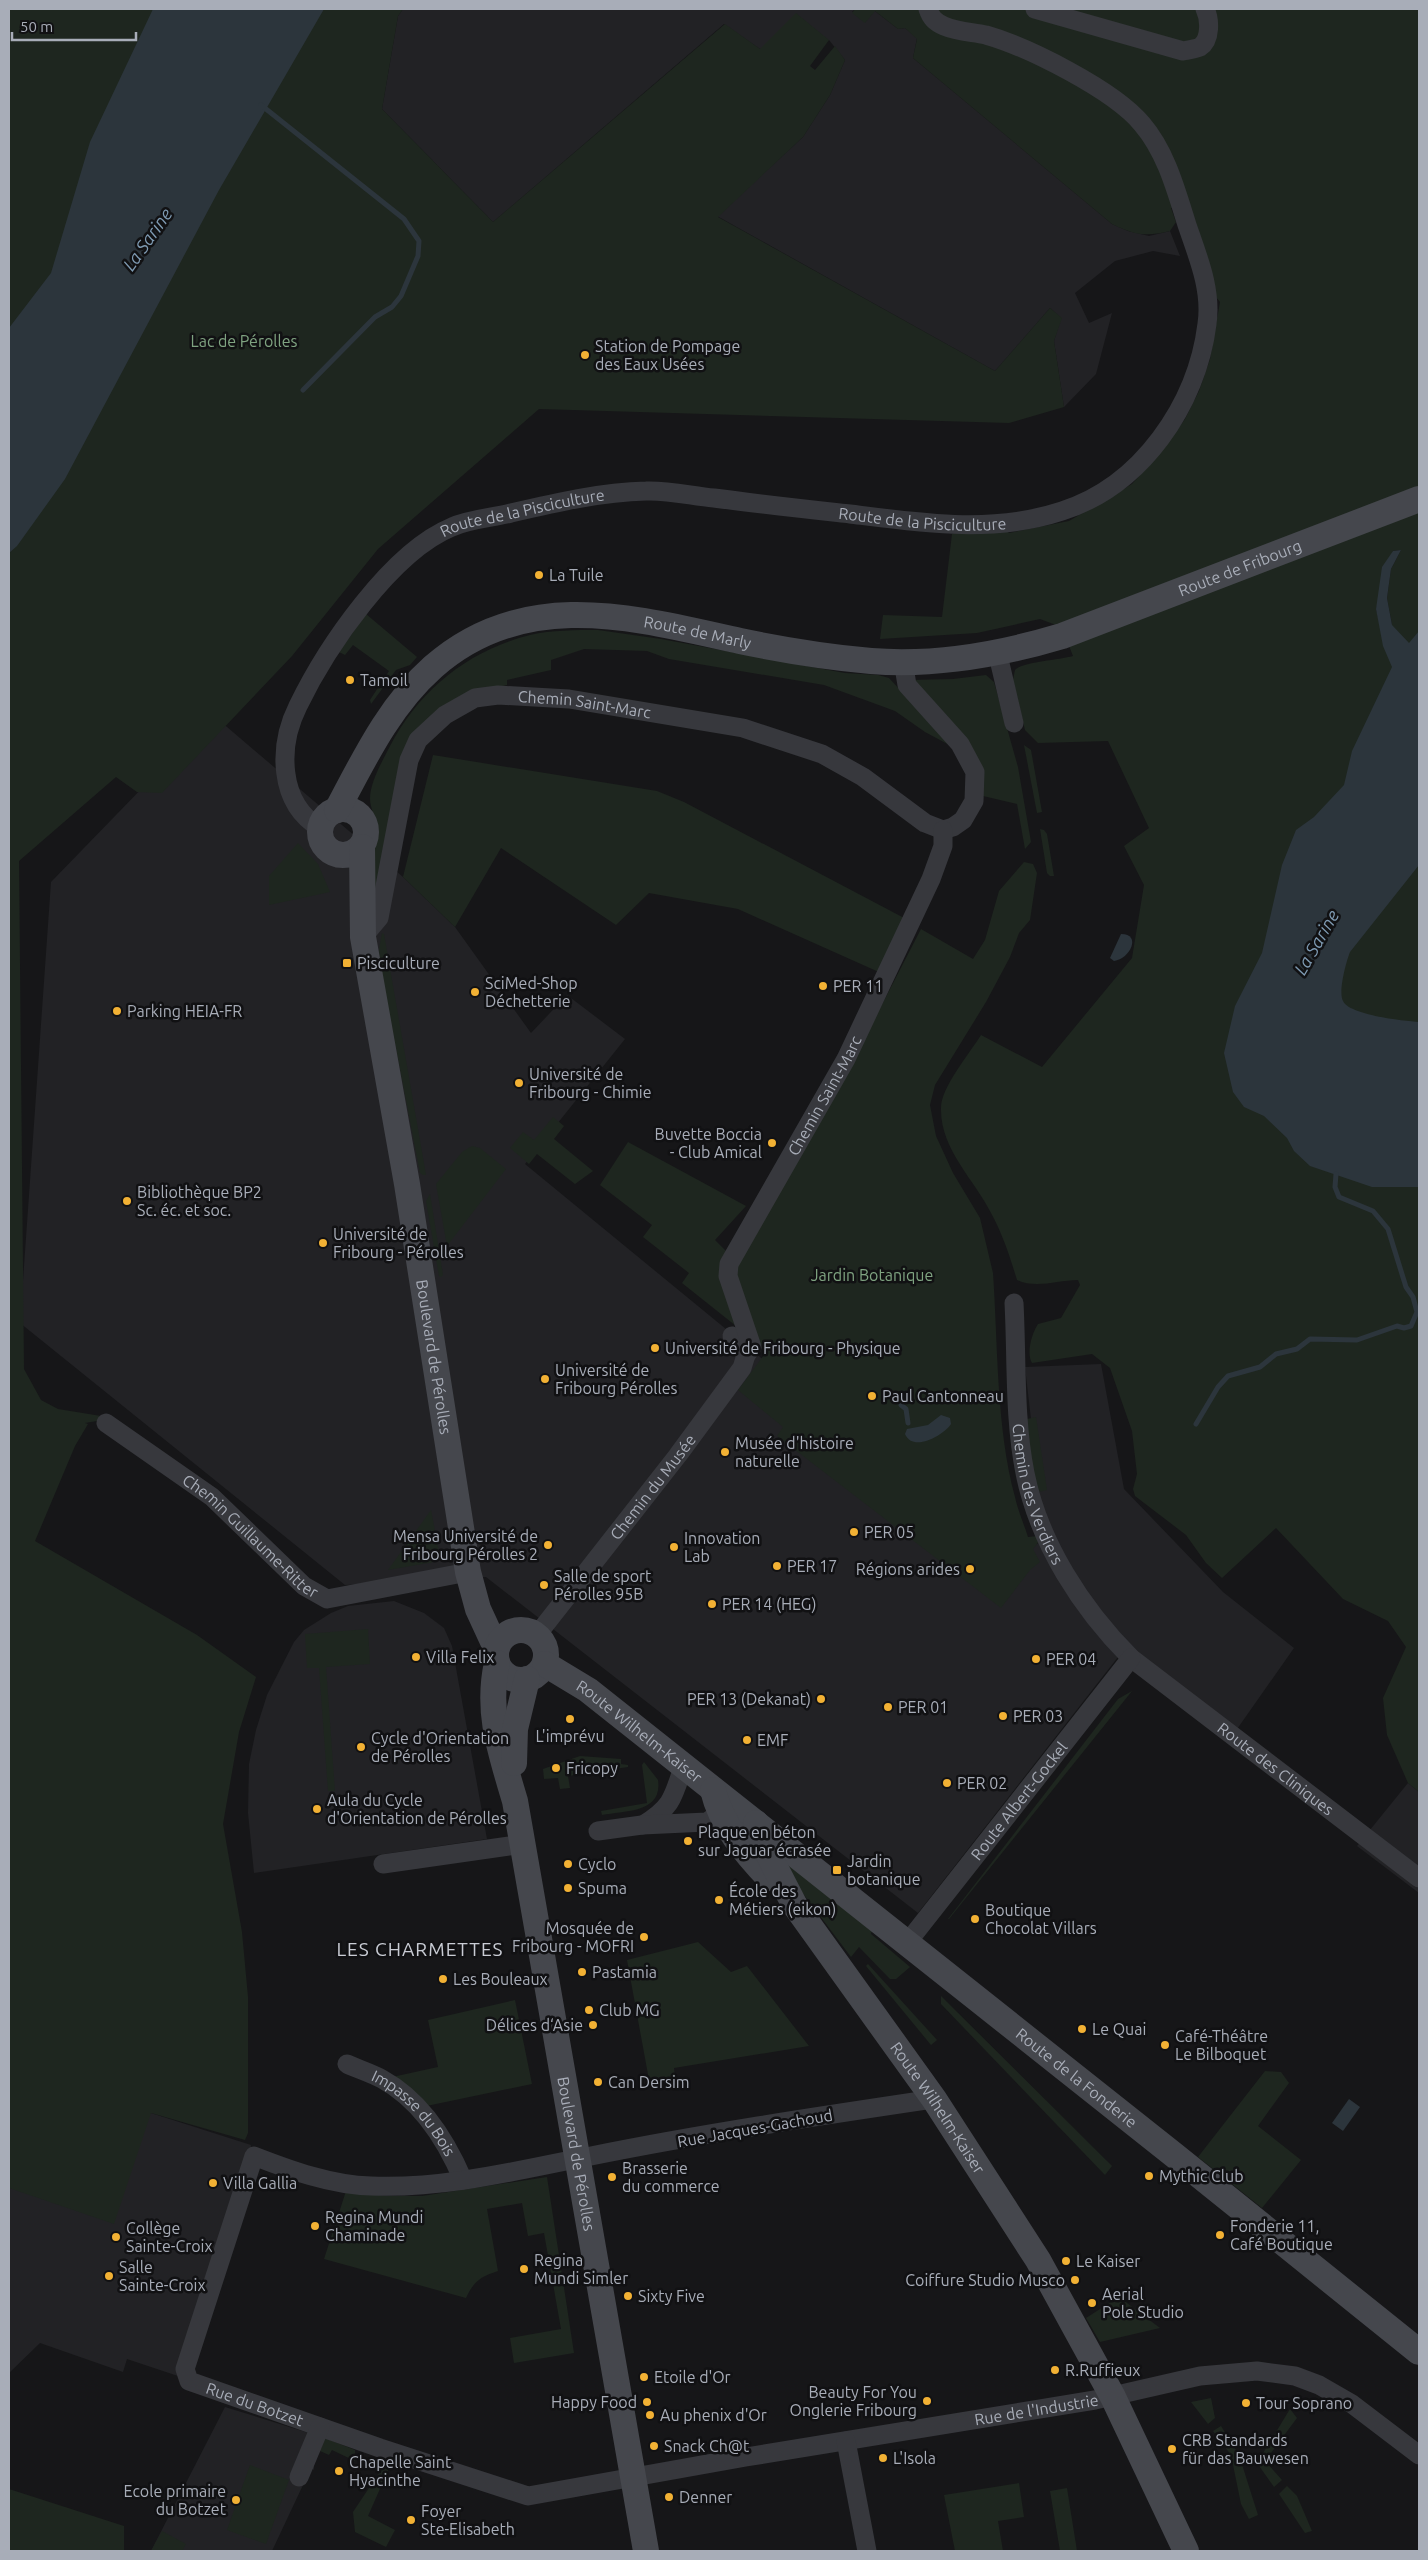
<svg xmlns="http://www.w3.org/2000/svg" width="1428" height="2560" font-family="Ubuntu,sans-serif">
<rect width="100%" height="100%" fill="#161618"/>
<!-- built -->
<g fill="#222225">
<path d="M403,9H855L852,12L875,11L898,29L905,28L917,38L913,58L1112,224L1128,231L1149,236L1170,231L1180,256L1153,251L1115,261L1075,293L1089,323L1112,313L1096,374L1064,407L1054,341L1061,318L1050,308L995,371L717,216L803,137L830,95L845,60L829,40L760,49L724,24L493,222L382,109L398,16Z"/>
<path d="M213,715L403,877L455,927L531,1033L567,995L625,1039L525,1164L1012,1564L1019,1555L1053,1534L1040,1498L1025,1367L1101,1364L1124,1489L1223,1592L1294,1648L1228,1742L1118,1657L918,1913L486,1577L345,1585L20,1323L51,882Z"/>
<path d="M394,1601L424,1613L444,1628L452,1646L487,1839L254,1873L248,1813L249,1764L256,1730L267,1695L294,1642L304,1630L331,1613L348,1606Z"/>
<path d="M1408,1783L1419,1792V1893L1357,1846Z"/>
<path d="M151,2113L251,2145L250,2158L178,2376L127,2359L123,2372L40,2343L9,2373V2187Z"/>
<path d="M225,2407L325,2438L314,2465V2470L311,2468L272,2551H151Z"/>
</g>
<!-- green -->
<g fill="#1e261f" fill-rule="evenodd">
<path d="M9,9H403L398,16L382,109L493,222L725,24L760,49L796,13L829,40L810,66L815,70L835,46L845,60L830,95L803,137L718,217L995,371L1050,308L1062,318L1054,341L1064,407L1009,423L539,409L378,549L292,656L162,793L137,792L116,777L19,861L24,1369L41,1400L58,1409L101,1416L97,1421L85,1423L88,1424L75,1446L35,1541L197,1635L256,1677L239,1732L223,1824L242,1932L248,1997V2133L245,2140L151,2113L114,2224L9,2188Z"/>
<path d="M855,9H1419V1792L1408,1783L1387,1735L1383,1698L1406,1647L1388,1621L1343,1599L1276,1528L1222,1578L1206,1563L1186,1535L1135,1496L1133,1489L1137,1474L1132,1431L1110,1368L1092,1354L1032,1363C1026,1353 1032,1333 1038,1324L1061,1318L1080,1285L1078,1280C1057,1280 1037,1289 1017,1280C1010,1257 1003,1235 991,1213C974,1179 940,1149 941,1108C941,1087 970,1053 981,1035L1042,1067L1132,958L1144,885L1124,846L1149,828L1108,741L1038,743L1025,730L1013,680L1015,670C1022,662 1059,660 1073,656L1060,623L1056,625L1040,619L977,633L880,639L883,615L942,617L952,534L1002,527L1009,533L1069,521L1132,484L1158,455L1185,419L1199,391L1210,359L1220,302L1215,296L1187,203L1171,208L1176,222L1170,231C1145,237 1135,235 1112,224L913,58L917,39L905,28L898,29L875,11L865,23L852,13ZM1401,550L1391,569L1387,598L1392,625L1387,654L1376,609L1393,551Z"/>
<path d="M366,614L417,657L410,665L396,670L371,704L370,700L389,671L353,645L345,655L339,652Z"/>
<path d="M598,630L661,639L845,673L878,675L889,678L953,747L925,732L895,711L824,685L669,659L647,651L584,649L551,660V670L507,680V685L472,693L415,736L377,902C375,890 367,865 369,854C370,845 377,838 377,829C377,819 370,809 370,799C370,782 382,762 390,746C419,690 469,650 530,635C552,630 576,630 598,630Z"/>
<path d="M986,675L994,682L1018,767L1031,842L1025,849L1017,804L983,796L910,680L953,679Z"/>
<path d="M1024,745L1031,750L1042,812L1037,813Z"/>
<path d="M433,755L657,791L684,802L906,919L881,973L738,909L649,893L616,925L501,848L455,927L403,877Z"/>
<path d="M1040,829L1044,830L1047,834L1054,876H1050L1047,873Z"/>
<path d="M298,843L318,864L330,892L269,905V876Z"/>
<path d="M1024,862L1033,864L1037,873L1030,920L1019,933L1010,957L986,1002L935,1085L930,1105L936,1136L953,1173L980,1218L993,1273C998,1345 996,1427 1015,1497C1018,1511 1024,1524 1028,1537L1038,1536L1040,1540L1033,1549L1040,1562L1030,1570L1001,1608L777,1436L783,1427L738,1390L767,1351L752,1335L735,1276L737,1264L843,1080L921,929L973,959L985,940L999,891Z"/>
<path d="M382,933L384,934L426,1175H423L420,1173L380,965L379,949Z"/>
<path d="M553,1117L564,1126L554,1139L593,1171L575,1184L537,1154L529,1164L510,1148L523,1132L534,1140Z"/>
<path d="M628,1142L746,1206L715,1240L728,1253L736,1326L682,1283L689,1273L643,1237L652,1225L600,1185Z"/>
<path d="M472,1146L480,1148L506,1169L447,1246L436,1184L462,1152Z"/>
<path d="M430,1194L443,1275L441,1277L439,1276L427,1207L426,1201Z"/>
<path d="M1036,1417L1047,1490L1038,1492L1031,1472L1027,1419Z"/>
<path d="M431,1510L439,1552V1558L434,1562L388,1570Z"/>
<path d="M368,1629L370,1664L326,1667L335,1791H328L319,1668H307L305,1634Z"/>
<path d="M1132,1691L949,1919H948L1118,1699Z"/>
<path d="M580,1756L621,1759V1764L628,1765V1767L568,1776L570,1788L560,1789L558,1778L544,1779L543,1769Z"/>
<path d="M644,1762L658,1780C663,1813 625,1811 602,1815L601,1811L647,1803L642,1765Z"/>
<path d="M782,1859L872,1930L871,1934L910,1967L896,1979H890L859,1947L851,1957L780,1863Z"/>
<path d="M698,1942L731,1972L747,1966L809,2046L674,2068L675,2077L649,2080L627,1960Z"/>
<path d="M868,1964L937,2040L931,2045L866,1966Z"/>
<path d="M941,1996L1112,2166L1105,2175L941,2004Z"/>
<path d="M515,2000L532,2084L417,2108L383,2079L438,2067L428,2020Z"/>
<path d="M1265,2071L1281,2072L1289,2083L1258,2126L1301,2160L1262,2208L1198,2157Z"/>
<path d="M547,2177L574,2353L514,2363L510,2338L561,2329L544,2233L528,2236L522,2203L487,2209L498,2271C480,2277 474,2281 466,2298L324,2259L346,2191L384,2196H422Z"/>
<path d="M1119,2297L1160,2328L1100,2342L1086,2318Z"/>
<path d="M1211,2398L1215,2418L1208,2424L1191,2402Z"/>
<path d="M1290,2409L1297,2418L1265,2461L1282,2480L1274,2487L1257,2463Z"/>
<path d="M1221,2426L1239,2455L1258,2515L1249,2519L1241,2504L1231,2455L1213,2431Z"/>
<path d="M325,2438L355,2450V2461L332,2450L329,2455L320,2451Z"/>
<path d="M385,2464L390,2466L368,2516L395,2530L386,2547L355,2532L353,2512Z"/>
<path d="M250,2465L289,2480L266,2544L227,2530Z"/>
<path d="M1019,2483L1024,2517L998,2521L1003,2551H955L944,2495Z"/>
<path d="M1287,2486L1297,2496L1312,2531L1305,2533L1279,2494Z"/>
<path d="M1067,2488L1077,2551H1060L1050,2491Z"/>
<path d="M9,2489L124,2526V2551H9Z"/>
<path d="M162,2531L186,2544L182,2551H151Z"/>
</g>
<!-- water -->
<g fill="#2c353c">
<path d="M153,9H324L219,190L65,479L17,546L9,553V328L51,273L90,142Z"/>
<path d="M1401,550L1391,569L1387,598L1392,625L1409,643L1419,631V865L1350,952C1346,962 1338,992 1343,1001C1349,1015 1404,1021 1419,1022V1187H1372L1310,1166L1294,1151L1287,1138L1264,1116L1244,1107L1233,1092L1224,1053L1235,1006L1262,953L1282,865L1296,830L1314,817L1344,785L1352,751L1392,667L1383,646L1376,609L1382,567L1393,551Z"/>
<path d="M1121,934C1142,934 1130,959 1114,961L1110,958Z"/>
<path d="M941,1415L950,1418L951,1424C944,1435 913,1453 905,1434L907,1429L928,1425Z"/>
<path d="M1349,2099L1360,2107L1343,2131L1332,2123Z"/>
</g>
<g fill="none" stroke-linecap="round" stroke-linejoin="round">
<!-- stream -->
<g stroke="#2c353c" stroke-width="5">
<path d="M261,105L404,219L419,241L418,256L401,296L392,307L375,317L303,390"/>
<path d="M901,1405L906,1409L908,1423"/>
<path d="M1196,1424L1218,1387L1228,1376L1260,1367L1276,1354L1297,1349L1310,1339L1357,1340L1397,1326L1404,1328L1411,1326L1417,1312L1413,1297L1406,1287L1388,1229L1373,1211L1339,1197L1335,1187L1336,1174"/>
</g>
<!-- minor -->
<g stroke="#37383d" stroke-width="19">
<path d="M1035,9L1183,51C1188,50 1195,49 1200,47C1211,40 1210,19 1205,9"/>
<path d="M997,651L1014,723"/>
<path id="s1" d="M320,828C278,803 278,746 298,706C326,648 391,552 452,527C470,519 492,518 511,513C554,503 601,492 646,491C668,490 692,496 714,498C759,504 805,509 850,514C921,523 993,534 1062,511C1141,486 1197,405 1207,324C1212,290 1198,257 1187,225C1176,190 1166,152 1142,124C1114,90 1028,47 986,35C972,32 958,32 944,26C935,22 931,18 928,9"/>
<path id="s2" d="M363,937L379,918L409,760L418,740L445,715L475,698L498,695L569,699L743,728L822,754L863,777L925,823L943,830L953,827L963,820L974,801L975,772L960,744L907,685L903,661"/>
<path id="s3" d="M1014,1303C1017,1359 1014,1418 1025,1473C1039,1543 1082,1609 1131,1658L1419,1878"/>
<path d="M732,1336L746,1355"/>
<path id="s4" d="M106,1423L212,1497L304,1586L327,1599L468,1572"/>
<path id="s5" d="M537,1635L678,1455L742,1368L746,1355L752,1347L728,1276L729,1264L846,1059L931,879L943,846V830"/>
<path d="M643,1825C672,1807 673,1798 683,1767"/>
<path d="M598,1831L642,1825L707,1822L731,1804"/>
<path d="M383,1864L523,1844"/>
<path id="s6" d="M907,1943L1131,1658"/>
<path id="s7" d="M347,2064C358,2069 371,2073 382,2079C422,2101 446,2140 463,2180"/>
<path id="s8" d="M934,2099C820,2116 705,2133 591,2156C519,2170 445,2189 371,2186C331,2185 290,2170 254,2156L185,2369L189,2381L380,2448L528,2496L746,2457L1095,2400L1200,2376L1257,2371L1295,2376L1319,2385L1352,2404L1419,2455"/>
<path d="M846,2441L867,2551"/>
<path d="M299,2477L320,2427"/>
</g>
<!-- secondary -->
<g stroke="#45474d" stroke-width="26">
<circle cx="343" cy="832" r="23"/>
<path id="s9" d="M337,810C364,759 389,706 433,667C525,586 635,618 740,641C783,650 827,657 871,661C934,666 1002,654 1062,636L1419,499"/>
<path id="s10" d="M362,847L363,937L407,1184L468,1572L478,1609L496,1648"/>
<circle cx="521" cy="1655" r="25"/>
<path id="s11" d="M497,1663C486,1713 501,1753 515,1801L646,2551"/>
<path id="s12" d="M545,1664L588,1690L1174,2155L1419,2352"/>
<path d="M514,1763L515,1729L527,1679"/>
<path d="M713,1790C721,1824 745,1853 769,1878"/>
<path id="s13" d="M756,1823L764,1846L794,1904L934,2099L1038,2260L1113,2397L1186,2551"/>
</g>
</g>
<!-- markers -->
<g fill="#f2b134" stroke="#111113" stroke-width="2">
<circle cx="585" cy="355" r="5"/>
<circle cx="539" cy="575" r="5"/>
<circle cx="350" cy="680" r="5"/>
<rect x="342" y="958" width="10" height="10" rx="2.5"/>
<circle cx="823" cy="986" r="5"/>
<circle cx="475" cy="992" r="5"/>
<circle cx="117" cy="1011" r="5"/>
<circle cx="519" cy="1083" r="5"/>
<circle cx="772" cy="1143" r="5"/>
<circle cx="127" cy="1201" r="5"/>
<circle cx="323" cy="1243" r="5"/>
<circle cx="655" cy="1348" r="5"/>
<circle cx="545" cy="1379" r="5"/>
<circle cx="872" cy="1396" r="5"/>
<circle cx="725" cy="1452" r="5"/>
<circle cx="854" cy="1532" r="5"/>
<circle cx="548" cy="1545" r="5"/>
<circle cx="674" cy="1547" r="5"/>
<circle cx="777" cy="1566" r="5"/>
<circle cx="970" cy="1569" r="5"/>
<circle cx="544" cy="1585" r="5"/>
<circle cx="712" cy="1604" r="5"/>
<circle cx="416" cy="1657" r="5"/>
<circle cx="1036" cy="1659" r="5"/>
<circle cx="821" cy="1699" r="5"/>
<circle cx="888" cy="1707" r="5"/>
<circle cx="1003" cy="1716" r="5"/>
<circle cx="570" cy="1719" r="5"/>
<circle cx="747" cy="1740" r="5"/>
<circle cx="361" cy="1747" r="5"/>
<circle cx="556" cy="1768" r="5"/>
<circle cx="947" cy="1783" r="5"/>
<circle cx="317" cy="1809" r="5"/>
<circle cx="688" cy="1841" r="5"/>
<circle cx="568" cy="1864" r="5"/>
<rect x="832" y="1865" width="10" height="10" rx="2.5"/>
<circle cx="568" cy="1888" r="5"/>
<circle cx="719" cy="1900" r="5"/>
<circle cx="975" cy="1919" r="5"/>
<circle cx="644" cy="1937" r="5"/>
<circle cx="582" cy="1972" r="5"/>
<circle cx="443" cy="1979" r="5"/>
<circle cx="589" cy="2010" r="5"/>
<circle cx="593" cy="2025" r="5"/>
<circle cx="1082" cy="2029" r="5"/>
<circle cx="1165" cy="2045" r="5"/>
<circle cx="598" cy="2082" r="5"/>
<circle cx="1149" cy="2176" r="5"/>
<circle cx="612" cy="2177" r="5"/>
<circle cx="213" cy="2183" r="5"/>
<circle cx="315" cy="2226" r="5"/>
<circle cx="1220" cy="2235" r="5"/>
<circle cx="116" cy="2237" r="5"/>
<circle cx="1066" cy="2261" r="5"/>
<circle cx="524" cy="2269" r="5"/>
<circle cx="109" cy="2276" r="5"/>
<circle cx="1075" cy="2280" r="5"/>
<circle cx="628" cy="2296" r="5"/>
<circle cx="1092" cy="2303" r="5"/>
<circle cx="1055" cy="2370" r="5"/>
<circle cx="644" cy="2377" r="5"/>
<circle cx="927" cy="2401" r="5"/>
<circle cx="647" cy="2402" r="5"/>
<circle cx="1246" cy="2403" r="5"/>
<circle cx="650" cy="2415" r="5"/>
<circle cx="654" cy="2446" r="5"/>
<circle cx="1172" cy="2449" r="5"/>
<circle cx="883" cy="2458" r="5"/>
<circle cx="339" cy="2471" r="5"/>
<circle cx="669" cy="2497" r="5"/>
<circle cx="236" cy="2500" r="5"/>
<circle cx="411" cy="2520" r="5"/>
</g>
<g text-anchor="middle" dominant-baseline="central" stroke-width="5" stroke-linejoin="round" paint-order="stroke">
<!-- park labels -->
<g font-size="16" fill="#7fa381" stroke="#111113">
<text x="244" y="341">Lac de Pérolles</text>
<text x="872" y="1275">Jardin Botanique</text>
</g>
<!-- poi labels -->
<g font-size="16" fill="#a8adb8" stroke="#111113" text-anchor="start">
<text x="595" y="346">Station de Pompage<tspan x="595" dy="18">des Eaux Usées</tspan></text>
<text x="549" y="575">La Tuile</text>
<text x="360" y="680">Tamoil</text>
<text x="357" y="963">Pisciculture</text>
<text x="485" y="983">SciMed-Shop<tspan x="485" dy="18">Déchetterie</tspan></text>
<text x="833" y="986">PER 11</text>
<text x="127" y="1011">Parking HEIA-FR</text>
<text x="529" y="1074">Université de<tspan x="529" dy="18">Fribourg - Chimie</tspan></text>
<text x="762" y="1134" text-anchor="end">Buvette Boccia<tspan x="762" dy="18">- Club Amical</tspan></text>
<text x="137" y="1192">Bibliothèque BP2<tspan x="137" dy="18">Sc. éc. et soc.</tspan></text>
<text x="333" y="1234">Université de<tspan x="333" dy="18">Fribourg - Pérolles</tspan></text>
<text x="665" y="1348">Université de Fribourg - Physique</text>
<text x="555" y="1370">Université de<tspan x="555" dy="18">Fribourg Pérolles</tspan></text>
<text x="882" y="1396">Paul Cantonneau</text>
<text x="735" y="1443">Musée d'histoire<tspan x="735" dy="18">naturelle</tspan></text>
<text x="864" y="1532">PER 05</text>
<text x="538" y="1536" text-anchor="end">Mensa Université de<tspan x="538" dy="18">Fribourg Pérolles 2</tspan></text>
<text x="684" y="1538">Innovation<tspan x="684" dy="18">Lab</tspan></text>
<text x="787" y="1566">PER 17</text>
<text x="960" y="1569" text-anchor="end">Régions arides</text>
<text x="554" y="1576">Salle de sport<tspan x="554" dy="18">Pérolles 95B</tspan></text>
<text x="722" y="1604">PER 14 (HEG)</text>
<text x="426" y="1657">Villa Felix</text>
<text x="1046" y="1659">PER 04</text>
<text x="811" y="1699" text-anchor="end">PER 13 (Dekanat)</text>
<text x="898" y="1707">PER 01</text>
<text x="1013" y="1716">PER 03</text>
<text x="570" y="1736" text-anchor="middle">L'imprévu</text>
<text x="371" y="1738">Cycle d'Orientation<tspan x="371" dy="18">de Pérolles</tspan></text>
<text x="757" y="1740">EMF</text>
<text x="566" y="1768">Fricopy</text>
<text x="957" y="1783">PER 02</text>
<text x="327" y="1800">Aula du Cycle<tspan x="327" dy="18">d'Orientation de Pérolles</tspan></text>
<text x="698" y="1832">Plaque en béton<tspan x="698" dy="18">sur Jaguar écrasée</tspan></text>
<text x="847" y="1861">Jardin<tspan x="847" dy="18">botanique</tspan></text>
<text x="578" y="1864">Cyclo</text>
<text x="578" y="1888">Spuma</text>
<text x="729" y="1891">École des<tspan x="729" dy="18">Métiers (eikon)</tspan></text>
<text x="985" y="1910">Boutique<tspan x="985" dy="18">Chocolat Villars</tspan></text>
<text x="634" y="1928" text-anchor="end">Mosquée de<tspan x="634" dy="18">Fribourg - MOFRI</tspan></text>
<text x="592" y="1972">Pastamia</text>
<text x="453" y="1979">Les Bouleaux</text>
<text x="599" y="2010">Club MG</text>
<text x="583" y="2025" text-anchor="end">Délices d‘Asie</text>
<text x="1092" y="2029">Le Quai</text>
<text x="1175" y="2036">Café-Théâtre<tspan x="1175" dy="18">Le Bilboquet</tspan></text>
<text x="608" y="2082">Can Dersim</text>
<text x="622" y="2168">Brasserie<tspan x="622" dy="18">du commerce</tspan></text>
<text x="1159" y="2176">Mythic Club</text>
<text x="223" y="2183">Villa Gallia</text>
<text x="325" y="2217">Regina Mundi<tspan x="325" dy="18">Chaminade</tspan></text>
<text x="1230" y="2226">Fonderie 11,<tspan x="1230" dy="18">Café Boutique</tspan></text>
<text x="126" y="2228">Collège<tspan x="126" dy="18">Sainte-Croix</tspan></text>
<text x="534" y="2260">Regina<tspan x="534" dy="18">Mundi Simler</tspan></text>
<text x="1076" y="2261">Le Kaiser</text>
<text x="119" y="2267">Salle<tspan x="119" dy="18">Sainte-Croix</tspan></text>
<text x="1065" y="2280" text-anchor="end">Coiffure Studio Musco</text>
<text x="1102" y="2294">Aerial<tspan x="1102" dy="18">Pole Studio</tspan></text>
<text x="638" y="2296">Sixty Five</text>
<text x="1065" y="2370">R.Ruffieux</text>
<text x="654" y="2377">Etoile d'Or</text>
<text x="917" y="2392" text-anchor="end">Beauty For You<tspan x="917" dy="18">Onglerie Fribourg</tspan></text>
<text x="637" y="2402" text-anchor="end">Happy Food</text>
<text x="1256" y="2403">Tour Soprano</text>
<text x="660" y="2415">Au phenix d'Or</text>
<text x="1182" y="2440">CRB Standards<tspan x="1182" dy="18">für das Bauwesen</tspan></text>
<text x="664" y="2446">Snack Ch@t</text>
<text x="893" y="2458">L'Isola</text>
<text x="349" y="2462">Chapelle Saint<tspan x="349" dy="18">Hyacinthe</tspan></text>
<text x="226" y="2491" text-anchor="end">Ecole primaire<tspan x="226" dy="18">du Botzet</tspan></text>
<text x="679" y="2497">Denner</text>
<text x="421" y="2511">Foyer<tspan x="421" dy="18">Ste-Elisabeth</tspan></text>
</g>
<!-- street labels -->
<g font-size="16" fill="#a8adb8" stroke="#111113">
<text stroke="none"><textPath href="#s1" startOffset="448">Route de la Pisciculture</textPath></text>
<text stroke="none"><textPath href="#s1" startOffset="852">Route de la Pisciculture</textPath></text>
<text stroke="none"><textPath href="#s9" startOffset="1012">Route de Fribourg</textPath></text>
<text stroke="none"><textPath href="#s9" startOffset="452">Route de Marly</textPath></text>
<text stroke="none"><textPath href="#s2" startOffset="389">Chemin Saint-Marc</textPath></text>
<text stroke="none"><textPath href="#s5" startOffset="641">Chemin Saint-Marc</textPath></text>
<text stroke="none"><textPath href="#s10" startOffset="516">Boulevard de Pérolles</textPath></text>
<text stroke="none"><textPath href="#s5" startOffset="188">Chemin du Musée</textPath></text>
<text stroke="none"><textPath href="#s3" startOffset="194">Chemin des Verdiers</textPath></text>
<text stroke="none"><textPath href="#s4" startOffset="184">Chemin Guillaume-Ritter</textPath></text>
<text stroke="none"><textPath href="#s12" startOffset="116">Route Wilhelm-Kaiser</textPath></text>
<text stroke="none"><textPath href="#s3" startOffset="569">Route des Cliniques</textPath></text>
<text stroke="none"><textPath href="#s6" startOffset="181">Route Albert-Gockel</textPath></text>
<text stroke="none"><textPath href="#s12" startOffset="674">Route de la Fonderie</textPath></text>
<text stroke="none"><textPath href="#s13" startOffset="339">Route Wilhelm-Kaiser</textPath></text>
<text stroke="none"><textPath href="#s7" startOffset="85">Impasse du Bois</textPath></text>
<text transform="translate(755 2128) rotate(-10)">Rue Jacques-Gachoud</text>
<text stroke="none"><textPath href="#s11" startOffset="499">Boulevard de Pérolles</textPath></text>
<text stroke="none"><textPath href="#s8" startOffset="998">Rue du Botzet</textPath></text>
<text stroke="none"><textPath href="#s8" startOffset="1802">Rue de l'Industrie</textPath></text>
</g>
<!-- water labels -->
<g font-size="18" font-style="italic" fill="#7f9bb3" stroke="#111113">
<text transform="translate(147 239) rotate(-55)">La Sarine</text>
<text transform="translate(1316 942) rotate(-60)">La Sarine</text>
</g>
<!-- quarter labels -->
<g font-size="19" letter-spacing="1" fill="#c9ccd4" stroke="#111113">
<text x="420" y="1949">LES CHARMETTES</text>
</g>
</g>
<!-- border -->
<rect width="1428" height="2560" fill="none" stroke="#a8adb8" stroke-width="20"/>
<!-- scale -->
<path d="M12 32v8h124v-8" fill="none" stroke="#a8adb8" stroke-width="2.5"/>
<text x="20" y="32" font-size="15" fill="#a8adb8" stroke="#111113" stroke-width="4" paint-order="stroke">50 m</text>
</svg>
